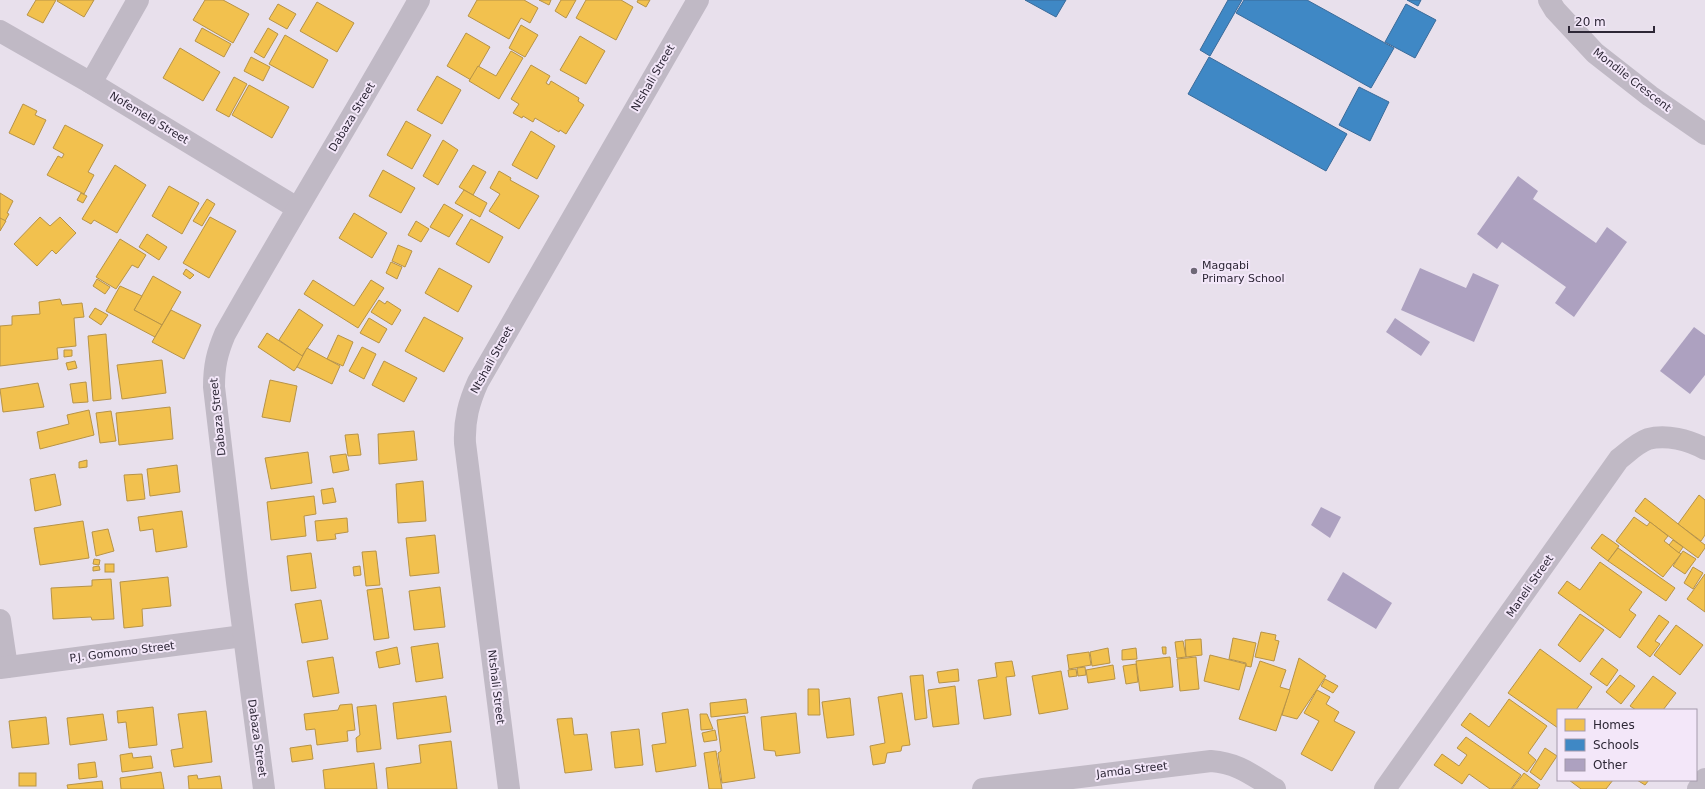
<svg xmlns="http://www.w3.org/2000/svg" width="1705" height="789" font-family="'DejaVu Sans',sans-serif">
<rect width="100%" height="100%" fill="#e8e0ec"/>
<!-- homes -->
<g fill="#f2c14e" stroke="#b79347">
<path d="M36,0H56L43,23L27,15Z"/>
<path d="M58,0H94L84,17L57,1Z"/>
<path d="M205,0H223L249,14L233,43L193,20Z"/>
<path d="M477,0H524L538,8L530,23L521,18L509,39L468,16Z"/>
<path d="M539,0H551L549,5Z"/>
<path d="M561,0H576L566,18L555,11Z"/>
<path d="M586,0H621L633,7L616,40L576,18Z"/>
<path d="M638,0H650L646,7L637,2Z"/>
<path d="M317,2L354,23L337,52L300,31Z"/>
<path d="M278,4L296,14L287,29L269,19Z"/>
<path d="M521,25L538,35L525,57L509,48Z"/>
<path d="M202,28L231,44L224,57L195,41Z"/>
<path d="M268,28L278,34L264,58L254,52Z"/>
<path d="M466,33L490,47L471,80L447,66Z"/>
<path d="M285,35L328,60L313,88L269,64Z"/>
<path d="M580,36L605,51L586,84L560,70Z"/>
<path d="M180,48L220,72L203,101L163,78Z"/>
<path d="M511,51L523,58L499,99L469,81L478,66L496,76Z"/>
<path d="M251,57L270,67L263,81L244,71Z"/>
<path d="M531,65L550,76L546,83L549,85L551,81L579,98L578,101L584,105L566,134L560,130L559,132L535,118L533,122L523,116L522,118L513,113L519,104L511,99Z"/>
<path d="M437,76L461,90L442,124L417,110Z"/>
<path d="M234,77L247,84L229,117L216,110Z"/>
<path d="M249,85L289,107L272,138L232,115Z"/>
<path d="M23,104L37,111L35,115L46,120L34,145L9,133Z"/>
<path d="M406,121L431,135L412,169L387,155Z"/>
<path d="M65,125L103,145L88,172L94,175L84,194L47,175L58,156L62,158L64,154L53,148Z"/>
<path d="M531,131L555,146L537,179L512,165Z"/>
<path d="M443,140L458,150L438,185L423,176Z"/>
<path d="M115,165L146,185L117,233L94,220L91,224L82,219Z"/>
<path d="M473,165L486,172L473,195L459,187Z"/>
<path d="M383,170L415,188L401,213L369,196Z"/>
<path d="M499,171L511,178L510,180L539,196L519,229L489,211L500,194L490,188Z"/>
<path d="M169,186L199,203L182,234L152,216Z"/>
<path d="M464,190L487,203L480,217L455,203Z"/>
<path d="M0,193L13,201L7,213L9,214L0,230Z"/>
<path d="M81,193L87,196L83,203L77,200Z"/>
<path d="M207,199L215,204L202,226L193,221Z"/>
<path d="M444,204L463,215L449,237L430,227Z"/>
<path d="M354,213L387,233L372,258L339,238Z"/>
<path d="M40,217L50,226L60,217L76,233L56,254L52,250L37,266L14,244Z"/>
<path d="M210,217L236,231L209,278L183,263Z"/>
<path d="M0,218L6,221L0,231Z"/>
<path d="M471,219L503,237L489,263L456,244Z"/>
<path d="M416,221L429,229L421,242L408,235Z"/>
<path d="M147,234L167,247L159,260L139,247Z"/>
<path d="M120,239L146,255L138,268L132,265L116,289L96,277Z"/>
<path d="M398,245L412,251L405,267L392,261Z"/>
<path d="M391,262L402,267L397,279L386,273Z"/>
<path d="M439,268L472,286L458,312L425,293Z"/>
<path d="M186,269L194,275L190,279L183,274Z"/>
<path d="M153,276L181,292L162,325L134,310Z"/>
<path d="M97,279L110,287L105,294L93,286Z"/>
<path d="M313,280L354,306L371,280L384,288L358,328L304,294Z"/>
<path d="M120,286L142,296L134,310L162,325L155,337L106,311Z"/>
<path d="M60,299L62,305L82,303L84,317L74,318L76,346L57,348L58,359L0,366V326L12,325V316L40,314L39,302Z"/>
<path d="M379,300L385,304L387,301L401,310L392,325L371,312Z"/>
<path d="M95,308L108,315L101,325L89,317Z"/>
<path d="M299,309L323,325L302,356L279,340Z"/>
<path d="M171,310L201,325L184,359L152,342Z"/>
<path d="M424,317L463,338L444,372L405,351Z"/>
<path d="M369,318L387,329L379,343L360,333Z"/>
<path d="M267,333L304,357L294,371L258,347Z"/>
<path d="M106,334L111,399L93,401L88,336Z"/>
<path d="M338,335L353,342L343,366L327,359Z"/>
<path d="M362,347L376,354L364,379L349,371Z"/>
<path d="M307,348L340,366L332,384L297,367Z"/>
<path d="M64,350H72V356L64,357Z"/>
<path d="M162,360L166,393L122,399L117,365Z"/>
<path d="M75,361L77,368L68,370L66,363Z"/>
<path d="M384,361L417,378L404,402L372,385Z"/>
<path d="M270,380L297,386L290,422L262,417Z"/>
<path d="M86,382L88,402L73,403L70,384Z"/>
<path d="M38,383L44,407L3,412L0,389Z"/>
<path d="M170,407L173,439L119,445L116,413Z"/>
<path d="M89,410L94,435L40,449L37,432L69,424L67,415Z"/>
<path d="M111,411L116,441L100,443L96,413Z"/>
<path d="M414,431L417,460L379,464L378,434Z"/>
<path d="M358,434L361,455L348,456L345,435Z"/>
<path d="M308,452L312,483L271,489L265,458Z"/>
<path d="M346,454L349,470L333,473L330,456Z"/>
<path d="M87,460V467L79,468V462Z"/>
<path d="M177,465L180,492L150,496L147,469Z"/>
<path d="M55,474L61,505L35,511L30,479Z"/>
<path d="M142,474L145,499L127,501L124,475Z"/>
<path d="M423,481L426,521L398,523L396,484Z"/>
<path d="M333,488L336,502L323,504L321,490Z"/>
<path d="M1699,495L1705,500V535L1701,541L1678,524Z"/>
<path d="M314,496L316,514L304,516L306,536L271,540L267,502Z"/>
<path d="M1645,498L1705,545V548L1698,558L1635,511Z"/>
<path d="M182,511L187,547L156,552L153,529L140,531L138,517Z"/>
<path d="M1634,517L1647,526L1650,522L1668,536L1664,541L1681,554L1663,577L1616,541Z"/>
<path d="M347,518L348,532L335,534L336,539L317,541L315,521Z"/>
<path d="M83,521L89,558L40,565L34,528Z"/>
<path d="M108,529L114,551L96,556L92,532Z"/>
<path d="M1602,534L1619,546L1608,561L1591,548Z"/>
<path d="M435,535L439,573L410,576L406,538Z"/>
<path d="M1673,540L1683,547L1679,553L1669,545Z"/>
<path d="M1618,548L1675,588L1666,601L1608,561Z"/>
<path d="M376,551L380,585L366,586L362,552Z"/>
<path d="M1683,551L1696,559L1685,574L1673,566Z"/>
<path d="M311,553L316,588L291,591L287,556Z"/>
<path d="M94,559L100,560L99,565L93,564Z"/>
<path d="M1600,562L1642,592L1629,610L1636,615L1620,638L1558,593L1567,581L1580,590Z"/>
<rect x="105" y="564" width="9" height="8"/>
<path d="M99,566L100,570L93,571V567Z"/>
<path d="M360,566L361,575L354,576L353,567Z"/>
<path d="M1693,567L1703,573L1693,589L1684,583Z"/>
<path d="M1705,574V612L1687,599Z"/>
<path d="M168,577L171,606L142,609L143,626L124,628L120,582Z"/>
<path d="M111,579L114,619L92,620L91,617L53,619L51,588L92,586V580Z"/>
<path d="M440,587L445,627L414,630L409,591Z"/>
<path d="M382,588L389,638L374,640L367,590Z"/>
<path d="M321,600L328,639L302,643L295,604Z"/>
<path d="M1580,614L1604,630L1580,662L1558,645Z"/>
<path d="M1659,615L1669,622L1655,641L1660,644L1650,657L1637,647Z"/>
<path d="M1676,625L1703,645L1680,675L1654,655Z"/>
<path d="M1261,632L1276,635L1275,640L1279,641L1274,661L1255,657Z"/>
<path d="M1233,638L1256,643L1251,667L1246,666V663L1229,659Z"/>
<path d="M1201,639L1202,655L1186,657L1185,640Z"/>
<path d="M1183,641L1186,657L1177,658L1175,642Z"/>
<path d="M438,643L443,678L416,682L411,647Z"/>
<path d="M397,647L400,664L379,668L376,652Z"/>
<path d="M1162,647H1166V654H1163Z"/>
<path d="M1108,648L1110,663L1092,666L1090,652Z"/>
<path d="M1136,648L1137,659L1122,660V650Z"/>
<path d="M1540,649L1592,687L1576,710H1558V728L1508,693Z"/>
<path d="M1089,652L1091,665L1069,669L1067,655Z"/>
<path d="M1210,655L1246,664L1239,690L1204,681Z"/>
<path d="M333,657L339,693L313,697L307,661Z"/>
<path d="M1170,657L1173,687L1140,691L1136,661Z"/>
<path d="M1196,657L1199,689L1180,691L1177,659Z"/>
<path d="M1299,658L1326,676L1297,719L1282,715Z"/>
<path d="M1602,658L1618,670L1607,686L1590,674Z"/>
<path d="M1012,661L1015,676L1006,677L1011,715L984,719L978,680L997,677L995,663Z"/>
<path d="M1260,661L1286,670L1280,687L1290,690L1276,731L1239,719Z"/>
<path d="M1136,664L1138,682L1126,684L1123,666Z"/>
<path d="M1113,665L1115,679L1088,683L1086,670Z"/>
<path d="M1085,667L1086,675L1078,676L1077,668Z"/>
<path d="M958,669L959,681L939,683L937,672Z"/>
<path d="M1076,669L1077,676L1069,677L1068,670Z"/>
<path d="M1061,671L1068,709L1039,714L1032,676Z"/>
<path d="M923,675L927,718L915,720L910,676Z"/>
<path d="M1620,675L1635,686L1621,704L1606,692Z"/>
<path d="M1653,676L1676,693L1663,710H1636L1630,706Z"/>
<path d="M1325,679L1338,686L1333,693L1321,686Z"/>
<path d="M955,686L959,724L933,727L928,690Z"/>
<path d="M808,689H819L820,715H808Z"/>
<path d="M1317,690L1330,697L1326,704L1339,712L1334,721L1355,732L1332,771L1301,754L1319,721L1304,713Z"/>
<path d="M902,693L910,745L902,746L901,751L887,753L885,763L873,765L870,746L885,743L878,697Z"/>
<path d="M446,696L451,732L397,739L393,703Z"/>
<path d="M850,698L854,735L827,738L822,702Z"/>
<path d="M746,699L748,713L711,717L710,703Z"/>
<path d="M1509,699L1547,726L1528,753L1536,760L1527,772L1461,725L1470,713L1489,727Z"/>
<path d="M352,704L355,730L347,731L348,741L317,745L315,729L306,730L304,714L338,710L340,705Z"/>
<path d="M376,705L381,749L357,752L356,738L360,735L357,707Z"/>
<path d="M153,707L157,745L129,748L126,722L118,723L117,711Z"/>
<path d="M688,709L696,766L656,772L652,745L666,743L662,713Z"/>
<path d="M206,711L212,762L174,767L171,750L183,748L178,714Z"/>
<path d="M796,713L800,753L776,756L775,751L764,750L761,717Z"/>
<path d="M103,714L107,740L70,745L67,718Z"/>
<path d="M700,714H707L713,729L701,730Z"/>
<path d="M745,716L755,778L722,783L718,753L721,751L717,720Z"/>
<path d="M46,717L49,744L12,748L9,721Z"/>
<path d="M572,718L574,735L587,734L592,770L565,773L557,719Z"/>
<path d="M639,729L643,765L615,768L611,732Z"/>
<path d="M715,730L717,740L704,742L702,733Z"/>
<path d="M1466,737L1521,775L1511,789H1490L1469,774L1462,784L1434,765L1442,754L1459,766L1467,755L1457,748Z"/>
<path d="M451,741L457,789H388L386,768L421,763L419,745Z"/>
<path d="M311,745L313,759L292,762L290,748Z"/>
<path d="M1545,748L1557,756L1541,780L1530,772Z"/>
<path d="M716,751L722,789H709L704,753Z"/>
<path d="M132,753L133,758L151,756L153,768L122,772L120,755Z"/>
<path d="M95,762L97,777L79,779L78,764Z"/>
<path d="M374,763L377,789H325L323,770Z"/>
<path d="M161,772L164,789H121L120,778Z"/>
<rect x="19" y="773" width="17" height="13"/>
<path d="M1524,773L1540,785L1537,789H1512Z"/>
<path d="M197,775L198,779L220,776L222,789H189L188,776Z"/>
<path d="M1569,780H1613L1606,789H1581Z"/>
<path d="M1637,780H1649L1645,785Z"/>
<path d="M102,781L103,789H68L67,785Z"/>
</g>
<!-- schools -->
<g fill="#3f88c5" stroke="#3a6b9a">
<path d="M1025,0H1066L1056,17Z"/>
<path d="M1228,0H1242L1210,56L1200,50Z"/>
<path d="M1244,0H1307L1394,48L1371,88L1236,13Z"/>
<path d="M1407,0H1421L1418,6Z"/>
<path d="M1406,4L1436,20L1415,58L1385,42Z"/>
<path d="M1209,57L1347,134L1326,171L1188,94Z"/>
<path d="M1359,87L1389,102L1370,141L1339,125Z"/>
</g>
<!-- building -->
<g fill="#ada1c0">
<path d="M1518,176L1538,191L1533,199L1596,243L1607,227L1627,242L1574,317L1555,303L1566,287L1502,242L1497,249L1477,234Z"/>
<path d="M1420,268L1466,288L1473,273L1499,285L1474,342L1401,310Z"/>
<path d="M1395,318L1430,342L1421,356L1386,332Z"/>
<path d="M1694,327L1705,335V375L1690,394L1660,371Z"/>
<path d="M1321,507L1341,517L1330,538L1311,525Z"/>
<path d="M1343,572L1392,603L1376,629L1327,600Z"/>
</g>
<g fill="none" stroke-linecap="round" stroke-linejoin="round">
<!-- minor -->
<g stroke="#c0b9c5" stroke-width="22">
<path d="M1549,0L1555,10L1595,53L1650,96L1705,134"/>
<path d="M0,31L91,83L297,208"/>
<path d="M91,83L138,0"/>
<path d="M0,620L7,667"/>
<path d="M0,668L243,636"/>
<path d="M264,789L237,582L214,387C214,366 217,353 225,334C288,222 356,112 419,0"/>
<path d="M509,789L465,443C464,420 469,402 478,382L698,0"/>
<path d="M983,789L1211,761C1238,763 1252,775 1275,789"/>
<path d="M1385,789L1619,459C1628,452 1637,443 1648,439C1666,434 1689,440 1705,449"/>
<path d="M1698,789L1705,779"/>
</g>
</g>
<!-- markers -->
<circle fill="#6e6876" stroke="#f3e7f9" stroke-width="1.5" cx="1194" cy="271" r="4"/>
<g text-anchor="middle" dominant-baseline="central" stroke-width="4" stroke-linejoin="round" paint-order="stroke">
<!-- street labels -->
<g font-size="11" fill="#2d2736" stroke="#f3e7f9">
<text transform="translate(653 78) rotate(-60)">Ntshali Street</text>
<text transform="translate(1632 80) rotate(38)">Mondile Crescent</text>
<text transform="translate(352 117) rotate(-59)">Dabaza Street</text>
<text transform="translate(149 118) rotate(31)">Nofemela Street</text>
<text transform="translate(492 360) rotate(-61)">Ntshali Street</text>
<text transform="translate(218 417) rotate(-96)">Dabaza Street</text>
<text transform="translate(1530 586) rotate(-55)">Maneli Street</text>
<text transform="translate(122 652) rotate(-7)">P.J. Gomomo Street</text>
<text transform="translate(496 687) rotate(83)">Ntshali Street</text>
<text transform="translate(257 738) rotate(82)">Dabaza Street</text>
<text transform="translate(1132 770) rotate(-7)">Jamda Street</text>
</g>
<!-- poi labels -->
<g font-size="11" fill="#2d2736" stroke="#f3e7f9" text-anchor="start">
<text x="1202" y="265">Magqabi<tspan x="1202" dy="13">Primary School</tspan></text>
</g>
</g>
<!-- legend -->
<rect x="1557" y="709" width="140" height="72" fill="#f3e7f9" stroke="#a49aab"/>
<rect x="1565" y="719" width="20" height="12" fill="#f2c14e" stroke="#a49aab"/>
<text x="1593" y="729" font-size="12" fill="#2d2736">Homes</text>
<rect x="1565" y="739" width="20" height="12" fill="#3f88c5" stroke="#a49aab"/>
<text x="1593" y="749" font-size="12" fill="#2d2736">Schools</text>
<rect x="1565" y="759" width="20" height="12" fill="#ada1c0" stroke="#a49aab"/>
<text x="1593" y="769" font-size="12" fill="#2d2736">Other</text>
<!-- scale -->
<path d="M1569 26v6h85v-6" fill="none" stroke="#2d2736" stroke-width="2"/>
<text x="1575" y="26" font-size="12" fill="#2d2736" stroke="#f3e7f9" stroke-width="3" paint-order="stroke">20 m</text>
</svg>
